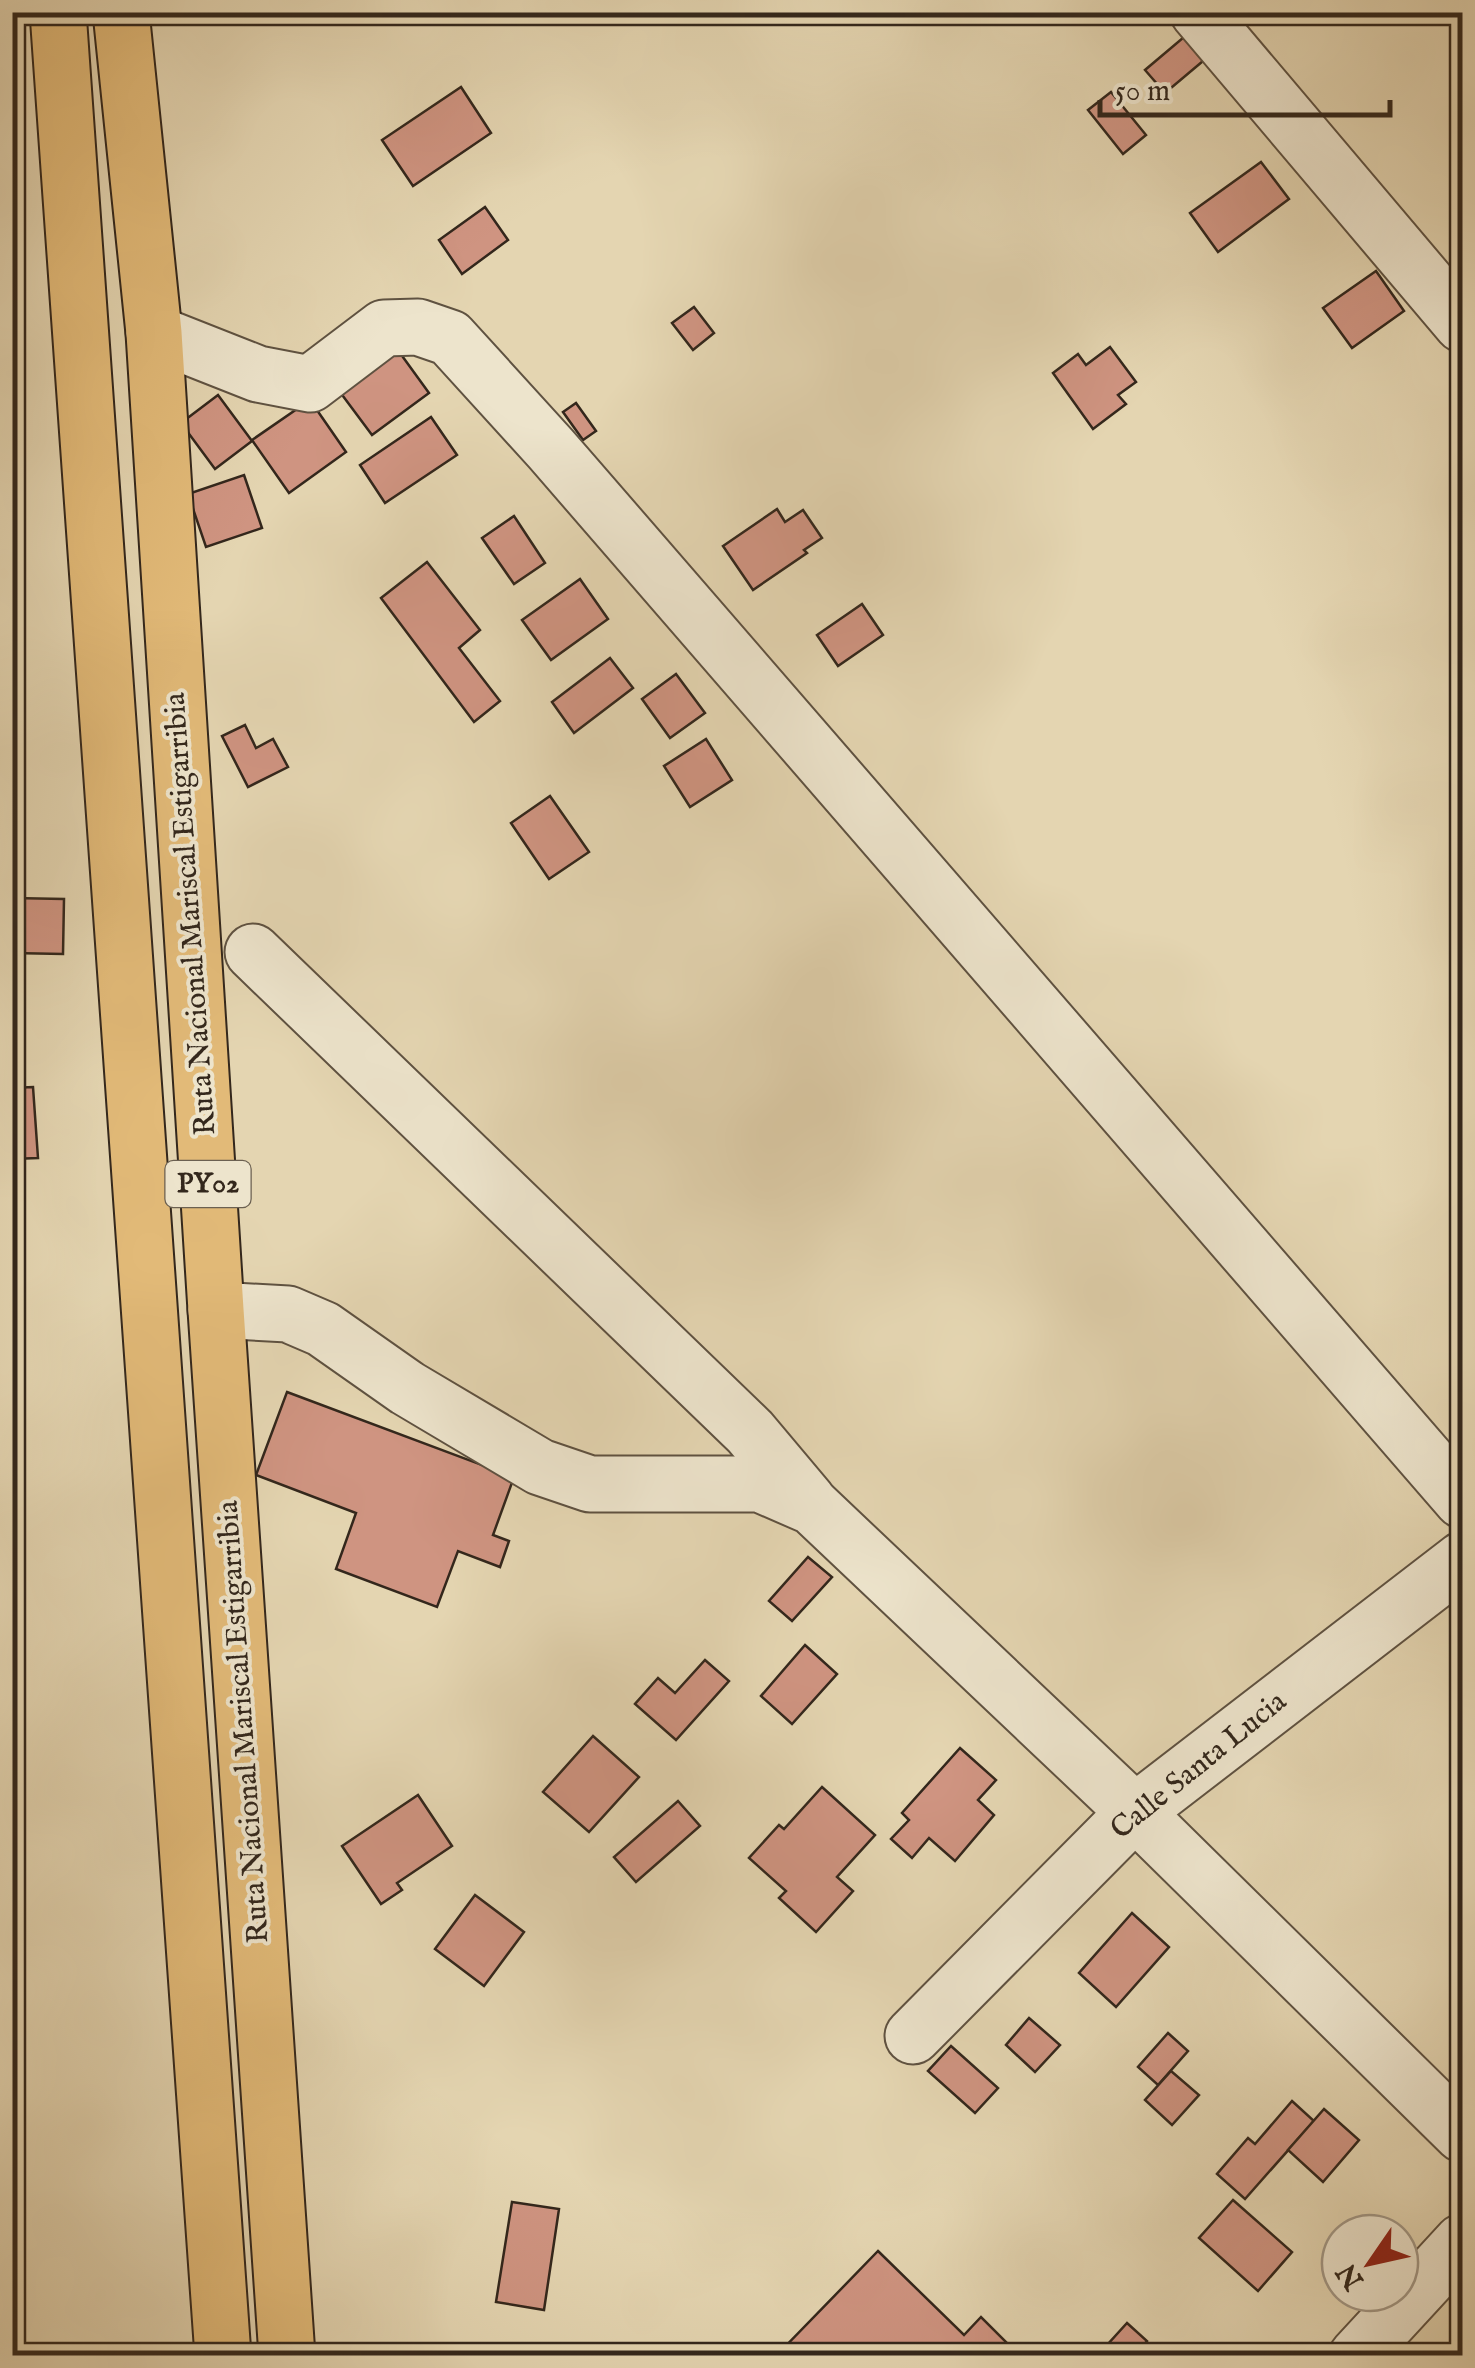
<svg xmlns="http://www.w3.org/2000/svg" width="1475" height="2368" font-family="'IM FELL English',serif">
<rect width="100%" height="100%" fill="#e4d5b1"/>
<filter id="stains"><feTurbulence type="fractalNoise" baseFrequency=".002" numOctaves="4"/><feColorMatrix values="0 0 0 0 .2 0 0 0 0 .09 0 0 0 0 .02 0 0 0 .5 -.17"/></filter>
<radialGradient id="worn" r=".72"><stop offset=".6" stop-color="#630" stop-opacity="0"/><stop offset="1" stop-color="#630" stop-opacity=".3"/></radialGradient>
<!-- building -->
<g fill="#cf9481" stroke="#33271c" stroke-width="2.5">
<path d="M1184,37L1203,61L1165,93L1145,70Z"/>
<path d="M461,87L491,133L413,186L382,140Z"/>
<path d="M1111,92L1146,135L1123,154L1088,110Z"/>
<path d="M1261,162L1289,199L1218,252L1190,213Z"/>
<path d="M485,207L508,240L462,274L439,240Z"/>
<path d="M1376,271L1404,311L1352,348L1323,308Z"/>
<path d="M694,307L714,333L693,350L672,323Z"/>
<path d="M392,342L429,393L372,435L334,384Z"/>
<path d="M1110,347L1136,382L1118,395L1126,404L1093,429L1053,373L1078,354L1086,365Z"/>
<path d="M218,395L252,441L215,469L181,423Z"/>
<path d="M310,400L346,452L289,493L252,440Z"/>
<path d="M576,403L596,431L583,440L563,412Z"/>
<path d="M431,417L457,455L385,503L360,465Z"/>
<path d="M244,475L262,528L206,547L188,494Z"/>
<path d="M777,509L785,522L803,510L822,538L804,550L807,553L753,590L723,546Z"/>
<path d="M514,516L545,563L514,584L482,538Z"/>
<path d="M427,562L480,630L459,648L500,701L474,722L381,598Z"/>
<path d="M580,579L608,619L551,660L522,620Z"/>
<path d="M862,604L883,635L838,666L817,635Z"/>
<path d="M610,658L633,688L574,733L552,702Z"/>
<path d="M676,674L705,713L670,738L642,699Z"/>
<path d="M245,725L256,748L273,739L288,767L248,787L222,736Z"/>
<path d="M706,739L732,780L690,807L664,766Z"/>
<path d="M550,796L589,852L549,879L511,823Z"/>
<path d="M12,898L64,899L63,954L12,953Z"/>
<path d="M12,1028H20L24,1087L12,1088Z"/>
<path d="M33,1087L38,1158L12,1159V1088Z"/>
<path d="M287,1392L514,1477L493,1535L509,1541L500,1567L458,1551L437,1607L336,1569L356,1513L256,1475Z"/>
<path d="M808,1557L832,1577L792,1621L769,1601Z"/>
<path d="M805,1645L837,1674L792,1724L761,1696Z"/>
<path d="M705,1660L729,1681L676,1740L635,1704L658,1678L675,1693Z"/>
<path d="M593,1736L639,1777L589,1832L543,1792Z"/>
<path d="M960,1748L996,1780L978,1800L994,1815L955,1861L929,1838L912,1858L891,1839L909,1820L902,1813Z"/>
<path d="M822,1787L875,1835L837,1877L853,1891L816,1932L779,1898L786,1891L749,1858L779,1825L784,1829Z"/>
<path d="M418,1795L452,1846L397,1883L402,1890L381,1904L342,1846Z"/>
<path d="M678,1801L700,1826L636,1882L614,1857Z"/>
<path d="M475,1895L524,1932L484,1986L435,1949Z"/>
<path d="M1132,1913L1169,1947L1116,2007L1079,1973Z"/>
<path d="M1029,2018L1060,2045L1035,2072L1006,2045Z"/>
<path d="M1168,2033L1188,2051L1158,2085L1138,2067Z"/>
<path d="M951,2046L998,2088L975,2113L928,2071Z"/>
<path d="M1171,2071L1199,2095L1172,2125L1145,2100Z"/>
<path d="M1292,2101L1314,2121L1245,2199L1217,2174L1248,2138L1255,2144Z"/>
<path d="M1324,2109L1359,2140L1323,2182L1288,2150Z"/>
<path d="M1233,2200L1292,2252L1258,2291L1199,2238Z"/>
<path d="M512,2202L559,2209L544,2310L496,2302Z"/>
<path d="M878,2251L964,2335L981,2317L1020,2356H776Z"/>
<path d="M1127,2323L1147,2341L1134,2356H1121L1108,2344Z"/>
</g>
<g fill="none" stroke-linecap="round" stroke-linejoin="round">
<!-- minor casing -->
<g stroke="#5f5241" stroke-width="59">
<g id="minor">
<path d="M1198,12L1462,324"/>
<path d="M154,333L258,374L310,384L384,328L418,327L450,338L551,449L1462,1500"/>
<path d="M253,952L750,1432L808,1501"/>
<path d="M216,1310L288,1314L323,1329L407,1388L540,1467L590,1484H760L813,1507L1135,1812L1462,2134"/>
<path d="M913,2036L1135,1812L1462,1560"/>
<path d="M1357,2356L1462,2242"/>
</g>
</g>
<!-- highway casing -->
<g stroke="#33271c" stroke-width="59">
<g id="highway">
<path d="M58,12L223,2356"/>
<path d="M121,12L154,333L216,1310L287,2356"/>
</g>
</g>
<!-- minor -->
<use href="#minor" stroke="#ede4cc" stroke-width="55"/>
<!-- highway -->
<use href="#highway" stroke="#e2ba78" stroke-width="55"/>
</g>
<g text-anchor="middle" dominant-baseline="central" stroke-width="8" stroke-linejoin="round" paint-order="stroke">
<!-- shield labels -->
<rect fill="#ede4cc" stroke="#6b6051" stroke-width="2.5" x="165.5" y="1161" width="85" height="46" rx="8"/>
<g font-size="28" font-weight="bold" fill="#33271c">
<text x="208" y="1184">PY02</text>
</g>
<!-- street labels -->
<g font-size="30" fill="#33271c" stroke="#ede4cc">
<text transform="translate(191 914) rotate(-94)">Ruta Nacional Mariscal Estigarribia</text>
<text transform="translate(244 1722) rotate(-94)">Ruta Nacional Mariscal Estigarribia</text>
<text transform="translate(1199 1766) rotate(-39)">Calle Santa Lucia</text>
</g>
</g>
<!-- margin -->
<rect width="1475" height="2368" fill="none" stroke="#e4d5b1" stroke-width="50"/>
<rect x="15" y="15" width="1445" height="2338" fill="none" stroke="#33271c" stroke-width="5"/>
<rect x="25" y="25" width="1425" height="2318" fill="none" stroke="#33271c" stroke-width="2.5"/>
<!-- north arrow -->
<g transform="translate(1370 2263) rotate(236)"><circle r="48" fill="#ede4cc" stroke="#a39886" stroke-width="2.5"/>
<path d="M0-8L18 38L0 25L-18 38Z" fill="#8f2418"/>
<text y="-15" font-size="28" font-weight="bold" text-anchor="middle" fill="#33271c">N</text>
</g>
<!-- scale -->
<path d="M1100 100v15h290v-15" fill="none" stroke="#33271c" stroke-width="5"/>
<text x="1115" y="100" font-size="30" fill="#33271c" stroke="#ede4cc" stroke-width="8" paint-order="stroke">50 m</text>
<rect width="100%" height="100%" filter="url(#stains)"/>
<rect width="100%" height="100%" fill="url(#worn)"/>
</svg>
